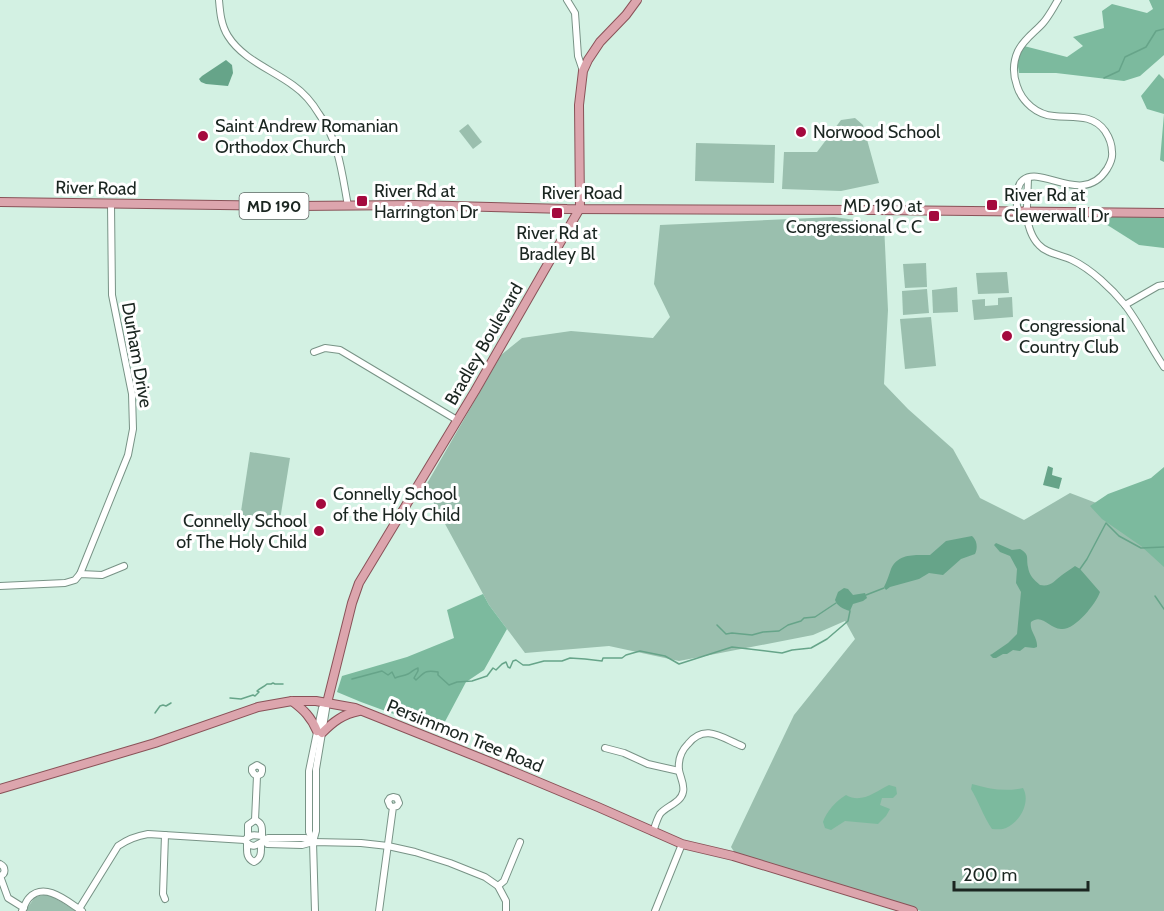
<svg xmlns="http://www.w3.org/2000/svg" width="1164" height="911" font-family="Cabin,sans-serif">
<rect width="100%" height="100%" fill="#d3f1e3"/>
<!-- green -->
<g fill="#9abfae">
<path d="M855,118L863,125L879,183L841,191L782,189L784,152H817L841,120Z"/>
<path d="M468,124L482,142L473,149L459,131Z"/>
<path d="M696,143L775,145L774,183L695,181Z"/>
<path d="M834,217L884,224L888,310L884,384L908,409L953,449L980,498L1024,520L1070,493L1099,504L1164,553V911H921L737,856L731,847L794,715L855,639L845,621L813,635L679,661L609,646L525,653L489,605L425,487L501,355L522,338L571,331L653,338L670,317L654,284L660,225Z"/>
<path d="M926,263L927,287L905,288L903,264Z"/>
<path d="M1007,272L1009,293L978,294L976,273Z"/>
<path d="M957,287L958,312L933,313L932,290Z"/>
<path d="M927,289L929,313L903,315L902,291Z"/>
<path d="M1012,297L1013,317L974,320L972,300L985,299V306L998,305V298Z"/>
<path d="M931,317L936,366L905,369L900,319Z"/>
<path d="M250,452L290,458L279,526L240,518Z"/>
<path d="M48,894L76,911H25L35,897Z"/>
</g>
<!-- forest -->
<g fill="#7cba9e">
<path d="M1149,0H1164V55L1140,76L1124,81L1056,73H1019L1017,60L1024,46L1067,57L1083,46L1073,37L1104,28L1102,11L1112,4L1147,13L1153,9Z"/>
<path d="M1159,74L1164,79V162L1160,160L1164,114L1147,109L1141,96Z"/>
<path d="M1164,213V248L1139,245L1093,216Z"/>
<path d="M1164,467V567L1141,546L1102,519L1090,506L1108,494L1151,478Z"/>
<path d="M483,594L489,605L507,629L484,670L466,682L440,731L361,702L337,692L342,676L407,657L454,638L447,610Z"/>
<path d="M972,784C989,789 1005,792 1023,788C1031,802 1020,822 1006,828C1002,830 996,829 992,829C983,816 979,802 971,789Z"/>
<path d="M889,785L896,787L897,794L893,798H882L880,805L890,809L886,816L878,824L845,821L831,830L825,828L823,822C826,812 836,801 846,795C861,804 875,792 889,785Z"/>
</g>
<!-- water -->
<g fill="#66a489">
<path d="M226,60L232,65L233,73L228,86L206,84L201,82L199,79L202,76Z"/>
<path d="M1048,466L1053,468L1052,475L1062,478L1059,489L1043,485Z"/>
<path d="M972,536C977,540 978,548 975,554L961,559L943,575L929,573L919,579L890,587L886,590L884,587C887,581 889,575 891,569C898,553 915,555 930,555L946,541Z"/>
<path d="M996,543L1012,550L1020,549C1030,555 1026,557 1028,567C1029,575 1034,580 1040,585C1051,587 1054,581 1062,575C1066,572 1071,569 1075,566L1080,569L1100,592C1096,604 1074,631 1061,629C1049,628 1042,613 1031,622C1029,631 1038,637 1037,647L1034,648L1025,647L1020,651L1013,650L1007,654H1003L996,658H993L990,655L992,654L1008,643L1017,634L1021,592L1016,583L1017,569L1010,556L1000,552L994,545Z"/>
<path d="M844,588L848,589L853,595L865,593L867,598L863,601L853,604L850,611C843,609 837,606 835,600L838,592Z"/>
</g>
<g fill="none" stroke-linecap="round" stroke-linejoin="round">
<!-- stream -->
<g stroke="#66a489" stroke-width="1.5">
<path d="M1104,78L1119,71L1125,57L1146,47L1156,31L1164,29"/>
<path d="M1080,569L1087,559L1106,523L1119,536L1141,548L1164,547"/>
<path d="M866,595L884,588"/>
<path d="M1155,596L1164,609"/>
<path d="M717,625L726,634L732,633L752,635L763,632L779,631L788,625L801,621L804,618L815,617L836,603"/>
<path d="M352,679L382,671L388,675L392,672L395,678C399,676 404,676 408,674C412,672 414,669 418,668V671L414,678L416,680C425,672 425,670 438,672V675L449,685L457,682L472,681L487,676L493,668L496,670L502,664L506,662L508,667L510,668L513,661L516,660L523,665H529L544,661H562L570,658L585,659L602,661L603,658H622L626,655L640,651L665,656L679,664L732,647L782,653L792,650L811,648L827,639L848,621L850,611"/>
<path d="M230,698L241,699L253,695L255,696L259,692L257,691C260,688 264,687 267,684H271L273,683L275,684H283"/>
<path d="M155,713L160,706L163,705L166,706L171,703"/>
</g>
<!-- minor casing -->
<g stroke="#789386" stroke-width="8">
<g id="minor">
<path d="M219,0C220,12 221,25 228,36C243,60 273,70 294,86C304,93 313,104 319,114C339,141 342,174 348,206"/>
<path d="M567,0L575,13L578,56L583,71"/>
<path d="M1028,178L1027,207L1025,211C1028,223 1030,236 1039,245C1047,254 1062,255 1072,260C1091,269 1112,289 1125,305C1139,323 1151,348 1164,367"/>
<path d="M1017,211C1017,203 1015,186 1023,180C1042,165 1083,207 1107,169C1110,164 1113,158 1112,152C1112,144 1109,137 1105,131C1092,113 1072,118 1054,116C1037,115 1022,102 1017,86C1013,75 1013,62 1018,51C1024,39 1035,32 1043,23C1049,16 1053,8 1058,0"/>
<path d="M1125,305L1158,286L1164,285"/>
<path d="M314,352L325,348L340,350L457,420"/>
<path d="M80,574L128,455L133,429L132,394L112,295L111,204"/>
<path d="M0,586L65,583L75,580L80,574L102,575L124,566"/>
<path d="M605,748L624,753L648,764L679,771"/>
<path d="M255,820C263,823 262,828 262,836"/>
<path d="M653,832C655,826 657,819 660,814C666,806 681,803 683,792C685,785 680,777 679,770C678,760 681,751 688,744C705,723 722,738 742,746"/>
<path d="M248,836V825L255,820L257,776L261,774L262,771V768L257,765L252,768V771L254,774L257,776"/>
<path d="M245,840C250,834 254,835 262,836L267,844L302,845L313,842L361,843L388,846L415,852L450,863L485,877L498,886L506,901V911"/>
<path d="M313,842L316,831V769L327,703"/>
<path d="M247,844C247,852 246,858 254,862C262,858 261,852 261,844"/>
<path d="M0,864C6,867 6,874 0,876"/>
<path d="M0,876L8,898L24,908"/>
<path d="M498,886L504,881L520,842"/>
<path d="M165,899L163,894L165,835"/>
<path d="M79,909L118,846C128,839 136,836 148,834L245,840C253,852 260,842 268,838H306L313,842"/>
<path d="M22,911C24,907 26,901 29,898C45,881 68,902 82,911"/>
<path d="M315,911L313,842L309,832V771L322,708L327,703"/>
<path d="M379,911L393,807L397,806L399,803L397,798L393,797L390,798L388,801L390,806L393,807"/>
<path d="M655,911L682,844"/>
</g>
</g>
<!-- major casing -->
<g stroke="#895258" stroke-width="10">
<g id="major">
<path d="M0,202L297,206L414,205L567,209L876,210L1164,213"/>
<path d="M292,701C304,710 311,717 317,731"/>
<path d="M327,703L352,603L359,583L475,391L580,208L579,105L583,71L588,60L600,42L626,15L637,0"/>
<path d="M322,733C333,722 343,714 359,711"/>
<path d="M0,789L155,743L258,707L292,701H316L327,703L355,708L495,764L598,807L682,844L733,856L913,911"/>
</g>
</g>
<!-- minor -->
<use href="#minor" stroke="#fff" stroke-width="6"/>
<!-- major -->
<use href="#major" stroke="#dca5ad" stroke-width="8"/>
</g>
<!-- markers -->
<g fill="#a40a3e" stroke="#fff" stroke-width="2">
<circle cx="801" cy="132" r="6"/>
<circle cx="203" cy="136" r="6"/>
<rect x="356" y="195" width="12" height="12" rx="3"/>
<rect x="986" y="199" width="12" height="12" rx="3"/>
<rect x="551" y="207" width="12" height="12" rx="3"/>
<rect x="928" y="210" width="12" height="12" rx="3"/>
<circle cx="1007" cy="336" r="6"/>
<circle cx="321" cy="504" r="6"/>
<circle cx="319" cy="531" r="6"/>
</g>
<g text-anchor="middle" dominant-baseline="central" stroke-width="6" stroke-linejoin="round" paint-order="stroke">
<!-- shield labels -->
<rect fill="#fff" stroke="#5f6764" stroke-width="1.5" x="239.5" y="193" width="69" height="26" rx="4.5"/>
<g font-size="16" font-weight="bold" fill="#1b2621">
<text x="274" y="206">MD 190</text>
</g>
<!-- poi labels -->
<g font-size="18" fill="#1b2621" stroke="#fff" text-anchor="start">
<text x="215" y="126">Saint Andrew Romanian<tspan x="215" dy="21">Orthodox Church</tspan></text>
<text x="813" y="132">Norwood School</text>
<text x="374" y="191">River Rd at<tspan x="374" dy="21">Harrington Dr</tspan></text>
<text x="1004" y="195">River Rd at<tspan x="1004" dy="21">Clewerwall Dr</tspan></text>
<text x="922" y="206" text-anchor="end">MD 190 at<tspan x="922" dy="21">Congressional C C</tspan></text>
<text x="557" y="233" text-anchor="middle">River Rd at<tspan x="557" dy="21">Bradley Bl</tspan></text>
<text x="1019" y="326">Congressional<tspan x="1019" dy="21">Country Club</tspan></text>
<text x="333" y="494">Connelly School<tspan x="333" dy="21">of the Holy Child</tspan></text>
<text x="307" y="521" text-anchor="end">Connelly School<tspan x="307" dy="21">of The Holy Child</tspan></text>
</g>
<!-- street labels -->
<g font-size="18" fill="#1b2621" stroke="#fff">
<text transform="translate(96 188) rotate(1)">River Road</text>
<text x="582" y="193">River Road</text>
<text transform="translate(484 344) rotate(-60)">Bradley Boulevard</text>
<text transform="translate(137 355) rotate(80)">Durham Drive</text>
<text transform="translate(465 736) rotate(22)">Persimmon Tree Road</text>
</g>
</g>
<!-- scale -->
<path d="M954 881v9h134v-9" fill="none" stroke="#1b2621" stroke-width="3"/>
<text x="963" y="881" font-size="18" fill="#1b2621" stroke="#ffffff" stroke-width="4.5" paint-order="stroke">200 m</text>
</svg>
